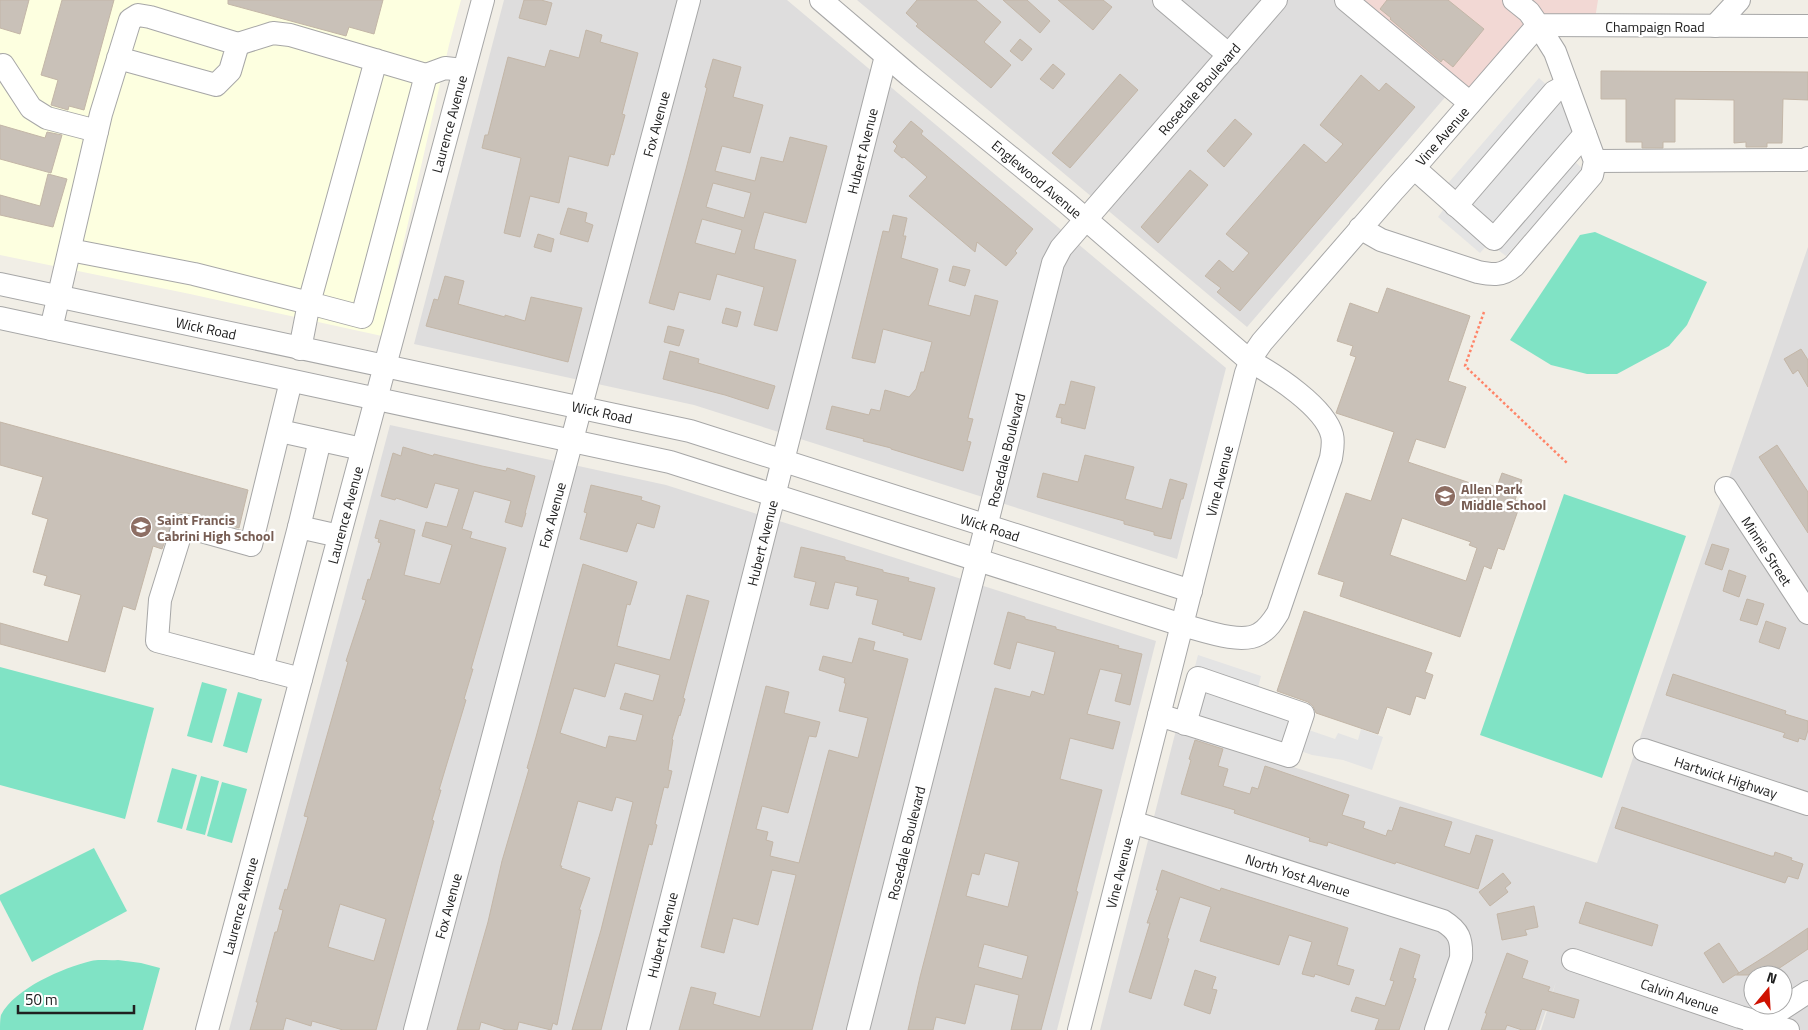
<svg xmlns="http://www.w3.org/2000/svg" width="1808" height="1030" font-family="'Titillium Web',sans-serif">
<rect width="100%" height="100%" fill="#f1eee6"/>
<!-- residential -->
<g fill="#dedddd" fill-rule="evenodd">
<path d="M504,0H787L1226,368L1177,559L694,405L414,344Z"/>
<path d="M857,0H1335L1447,95L1247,327Z"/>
<path d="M1808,247V1030H1541L1556,982L1539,1030H1100L1176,730L1597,863ZM1753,975H1783V1005H1753Z"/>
<path d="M390,425L666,485L1156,641L1057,1030H229Z"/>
</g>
<!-- commercial -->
<path fill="#f2d8d4" d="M1347,0H1598L1594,25H1538L1470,103Z"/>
<!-- education -->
<path fill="#fdffe0" d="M0,0H461L449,45L382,336L190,294L0,255Z"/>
<!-- pitch -->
<g fill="#80e3c5">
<path d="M1595,232L1707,282L1687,325L1669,346L1617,374H1587L1551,365L1510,340L1580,235Z"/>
<path d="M1564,494L1686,536L1602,778L1480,735Z"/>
<path d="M0,667L154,708L125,819L0,785Z"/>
<path d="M202,682L227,689L212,743L187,736Z"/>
<path d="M238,692L262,699L247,753L223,746Z"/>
<path d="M172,768L197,775L182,829L157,822Z"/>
<path d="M201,776L219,781L205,835L186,830Z"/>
<path d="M222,782L247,789L232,843L207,836Z"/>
<path d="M94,848L127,911L32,962L0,900V895Z"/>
<path d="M118,960L141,963L160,968L143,1030H0C0,1025 0,1019 1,1015C15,988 63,968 91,961C99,959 109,961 118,960Z"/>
</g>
<!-- parking -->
<g fill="#e4e4e4">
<path d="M1539,78L1563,100L1575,129L1574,161L1583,169L1506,256L1494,247L1487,245L1480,253L1438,217L1446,206L1437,196Z"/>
<path d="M1198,655L1261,676L1257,691L1303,728L1335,739L1338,733L1358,740L1361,729L1383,737L1372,770L1343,760L1312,755L1197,715L1184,709Z"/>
</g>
<!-- building -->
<g fill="#c9c1b8" stroke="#c3b6a7" fill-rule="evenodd">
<path d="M0,0H29L20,34L0,28Z"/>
<path d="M62,0H114L84,110L69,106L68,110L51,105L58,80L41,75Z"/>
<path d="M228,0H383L374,34L349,27L346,36L228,4Z"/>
<path d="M524,0H541L552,3L546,25L519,18Z"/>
<path d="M917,0H976L1001,22L984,42L1011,65L991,88L916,26L918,24L906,13Z"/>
<path d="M1003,0H1027L1050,21L1040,33Z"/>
<path d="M1058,0H1103L1112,7L1093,30Z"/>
<path d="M1387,0H1448L1484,29L1453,67L1443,59L1441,62L1390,19L1391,18L1380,9Z"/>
<path d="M586,30L602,35L600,42L638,53L622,114L625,115L614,155L611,154L608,166L569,156L559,203L530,196L520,237L504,233L521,158L482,148L485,135H488L508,57L545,67L550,50L579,58Z"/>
<path d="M1020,39L1032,49L1022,61L1010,51Z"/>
<path d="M713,59L741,67L733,97L763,105L750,153L722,146L715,171L755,181L761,157L783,162L790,137L827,146L806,223L764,212L755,243L754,249L796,260L777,331L754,325L764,287L717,274L710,300L679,292L674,310L649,303L686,169L707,88L705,87ZM713,183L751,193L744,218L706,207ZM702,219L742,230L735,254L695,243Z"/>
<path d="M1053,64L1065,74L1053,89L1040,79Z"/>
<path d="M1601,71L1808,72V100L1783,99L1782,143H1767V147H1746V142L1734,143V100L1675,99V142H1663V148H1642V142H1626V99H1601Z"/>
<path d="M1120,74L1138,90L1070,168L1052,153Z"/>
<path d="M1361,75L1379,91L1386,83L1415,107L1240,311L1217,292L1221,288L1205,276L1219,260L1233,272L1249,253L1226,234L1304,144L1326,163L1343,144L1320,125Z"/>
<path d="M1235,119L1252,134L1224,167L1207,151Z"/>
<path d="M911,121L923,131L921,134L1033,229L1015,251L1017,253L1006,266L977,242L975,252L909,196L927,177L904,157L902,158L894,151L897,146L893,142Z"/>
<path d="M0,125L45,138L47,132L62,135L51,173L0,159Z"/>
<path d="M1190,170L1208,185L1158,243L1141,227Z"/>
<path d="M48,174L67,179L53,227L0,215V195L40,206Z"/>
<path d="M568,208L587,213L585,222L593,225L588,242L560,234Z"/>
<path d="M893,215L907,218L903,236H906L901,258L938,269L928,305L970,316L975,295L998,301L968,418L973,419L967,441L971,442L963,471L891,449V448L863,441L864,439L826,429L832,406L869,415L871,409L880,411L885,390L909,397L916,389L921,372H924L932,342L883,329L875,363L852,358L883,231L889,232Z"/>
<path d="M538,234L554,239L551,252L534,247Z"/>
<path d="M953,266L970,270L965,286L949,281Z"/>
<path d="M445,276L464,281L458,304L505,317V315L525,321L531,297L582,308L568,362L426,326L434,299L438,300Z"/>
<path d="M1387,288L1470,316L1448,381L1466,387L1445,448L1416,439L1408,462L1488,489L1490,485L1497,487L1502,473L1522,480L1515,500L1521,502L1504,550L1498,548L1491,569L1484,566L1460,637L1340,596L1344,582L1318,574L1346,493L1371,501L1394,432L1336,413L1356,357L1350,355L1353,346L1337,341L1350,303L1378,313ZM1402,518L1471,542L1469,545L1477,548L1466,581L1390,555Z"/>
<path d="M726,308L741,312L737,327L722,323Z"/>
<path d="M668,326L684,330L679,346L664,342Z"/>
<path d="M1801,349L1808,360V387L1798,370L1793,374L1784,359Z"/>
<path d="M670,351L699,359L698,363L775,386L768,409L725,395L663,379Z"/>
<path d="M1071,381L1095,387L1085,429L1061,423L1062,418L1056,417L1060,404L1065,405Z"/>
<path d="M0,422L248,490L239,528L187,513H179L174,517L162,549L153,546L135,610L123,606L105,672L0,644V623L68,642L81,595L44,585L47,576L33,572L48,519L32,514L43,477L0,465Z"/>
<path d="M1777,445L1808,492V533L1759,457Z"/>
<path d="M403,447L433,456L434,454L482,466L506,471L507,468L535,476L525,513H526L522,527L505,522L511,501L474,491L462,529L472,532L470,538L506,548L471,669H473L464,699L466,700L439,790H441L432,820L434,821L376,1030H343L312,1021L311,1026L286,1018L283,1030H250L258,1002H256L275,932H277L283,910L279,909L285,889L287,890L299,848L308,817L304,816L348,662L346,661L366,600L362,599L368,579L370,580L381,543L378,542L379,539L375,538L380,520L415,530L404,575L440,584L452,545L422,536L426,522L447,527L459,489L435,483L427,508L396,498L395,500L381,496L393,453L401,456ZM340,904L386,919L374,961L328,947Z"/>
<path d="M1085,455L1134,467L1125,499L1162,509L1170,479L1187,484L1183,499H1181L1171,539L1154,535V532L1124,524V521L1037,497L1043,473L1078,482Z"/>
<path d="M591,485L642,497L641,500L660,506L654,528L637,523L627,552L580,539L587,513L584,512Z"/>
<path d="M1712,544L1729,549L1722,570L1705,564Z"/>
<path d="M801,547L845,557V560L883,570V572L909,578L908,581L935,588L921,640L903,635L904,633L872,624L878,600L856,595L858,587L835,582L828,609L810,605L816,582L794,577Z"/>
<path d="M583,564L637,582L630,605L627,604L617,646L670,660L687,595L709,601L683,698L685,699L680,716L679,715L672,739L673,740L668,770L672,771L668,788L664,787L655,824L657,825L652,845L649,844L601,1030H572L601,930L633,802L616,797L612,811L578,801L560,866H562L561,868L590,878L579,910H581L557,1025L553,1023L551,1030L519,1022L517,1030H506L481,1022L479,1030H457L488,922L502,861L529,769L527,768L536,737ZM615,663L660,675L653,701L625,693L620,709L643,715L636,741L609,736L606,748L560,733L574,688L605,697Z"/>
<path d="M1729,570L1746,576L1739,597L1723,591Z"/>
<path d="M1747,599L1764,604L1757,625L1740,620Z"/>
<path d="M1304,611L1432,653L1425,672L1433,675L1425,699L1416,696L1410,715L1387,707L1378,734L1316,713L1313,706L1308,702L1277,691Z"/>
<path d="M1008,612L1025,617V619L1056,627V629L1119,646L1118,648L1142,654L1130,705L1115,701L1122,674L1100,669L1087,714L1120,722L1113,749L1070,738L1060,779L1102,790L1076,891L1078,892L1041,1030H1011L1019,995L975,984L965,1024L936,1017L933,1030H908L920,977L995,688L1030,697L1032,691L1044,695L1055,652L1017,642L1010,669L994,664ZM985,853L1019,862L1008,907L966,896L972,873L979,875ZM984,944L1028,956L1022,979L978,967Z"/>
<path d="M1766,621L1786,628L1779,649L1759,642Z"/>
<path d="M859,638L875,642L873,650L908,659L812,1030H679L691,987L716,993L713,1004L760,1017L796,875L772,870L758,925L733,918L724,953L701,947L766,686L789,692L784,713L820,722L816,737L809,736L788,813L762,806L756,829L768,832L766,840L773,842L770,856L799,863L829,750L858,758L868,718L839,711L846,683H844L845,678L819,670L823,656L852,663Z"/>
<path d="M1673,674L1786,711L1785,714L1808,721V730L1805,740L1799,738L1798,742L1783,737L1785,733L1666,695Z"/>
<path d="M1195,740L1223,749L1218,766L1228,769L1223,786L1250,794L1252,787L1258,789L1265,766L1349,795L1342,815L1365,822L1363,828L1386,836L1388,830L1392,831L1400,807L1452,822L1444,846L1470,854L1476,835L1493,840L1478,889L1396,862L1395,864L1328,842L1327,846L1309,841L1310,838L1234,813L1235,810L1181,794L1191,760L1189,759Z"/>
<path d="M1622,807L1771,856H1774L1775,852L1792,858L1791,860L1803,864L1798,879L1788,876L1785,883L1615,828Z"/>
<path d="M1162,870L1220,891L1221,888L1348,928L1337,965L1354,970L1349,985L1315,974L1314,977L1302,974L1312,942L1289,935L1279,965L1200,941L1211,907L1180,897L1167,938L1169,939L1151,999L1129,992L1150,923H1147L1158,890H1156Z"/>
<path d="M1503,873L1511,883L1505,888L1508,892L1490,906L1479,892Z"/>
<path d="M1586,902L1658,925L1652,946L1579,923Z"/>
<path d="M1534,906L1538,927L1525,930L1527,935L1502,940L1497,914Z"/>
<path d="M1808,928V949L1769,975H1735L1723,983L1704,953L1719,943L1739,973L1737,974L1769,954Z"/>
<path d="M1400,948L1420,955L1413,978L1416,979L1399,1030H1375L1379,1019L1351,1011L1356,997L1385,1006L1394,981L1390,980Z"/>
<path d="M1507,953L1528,961L1522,978L1550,987L1548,991L1579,1000L1574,1018L1542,1009L1535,1030H1522L1507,1025L1505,1030H1481L1487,1013H1485Z"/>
<path d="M1195,970L1216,977L1212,989L1217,990L1210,1014L1184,1005Z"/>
</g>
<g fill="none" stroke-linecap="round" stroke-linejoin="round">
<!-- minor casing -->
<g stroke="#a7a7a7" stroke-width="24">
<g id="minor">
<path d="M1164,0L1229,55"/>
<path d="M1346,0L1470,103"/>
<path d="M1514,0L1529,12L1538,25L1808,26"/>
<path d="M1715,26L1739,0"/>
<path d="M238,44L273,33L290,35L426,75L362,317L309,303L376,60"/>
<path d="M3,65L31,108L47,118L97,131"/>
<path d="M426,75L445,68L463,70"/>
<path d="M1595,161L1804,160L1808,158"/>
<path d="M1414,168L1494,239L1585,134"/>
<path d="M1456,206L1554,92L1567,85"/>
<path d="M70,250L194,274L309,303L300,349"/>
<path d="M0,284L690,431L1191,591"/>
<path d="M0,318L670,462L1182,625C1202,630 1241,645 1259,634C1268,629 1273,621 1278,613L1331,458C1332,451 1334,443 1332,435C1325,407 1275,375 1250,361L1067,203L910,76L821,0"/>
<path d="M51,329L101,114L130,20L138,15L150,17L238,44L230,71L216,85L118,58"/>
<path d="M291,381L251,545L183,526L160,600L157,641L301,679"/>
<path d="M280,431L362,449"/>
<path d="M1726,488L1808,613"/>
<path d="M299,527L320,440"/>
<path d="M262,669L299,527L339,536"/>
<path d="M1159,715L1289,756L1303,714L1198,678L1185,724"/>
<path d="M1644,750L1808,804"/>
<path d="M1132,822L1443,921C1459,931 1462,939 1461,958L1436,1030"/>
<path d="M1573,960L1740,1017L1788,1030"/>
<path d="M1754,1027L1808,992"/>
<path d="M207,1030L483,0"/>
<path d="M415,1030L689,0"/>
<path d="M638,1030L886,56"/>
<path d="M858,1030L1053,263L1061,248L1276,0"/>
<path d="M1079,1030L1246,373L1253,355L1262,342L1394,190L1414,168L1538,25L1555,52L1595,161L1592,175L1514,266C1502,276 1493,275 1478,272L1381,240L1360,228"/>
</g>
</g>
<!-- path -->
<path stroke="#ff8468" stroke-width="2.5" stroke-dasharray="2.5 2.5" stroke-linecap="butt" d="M1484,312L1465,366L1567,463"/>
<!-- minor -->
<use href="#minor" stroke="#fff" stroke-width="22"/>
</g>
<!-- icons -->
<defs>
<g id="school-disc" transform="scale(1.125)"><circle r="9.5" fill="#8d6e63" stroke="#fff"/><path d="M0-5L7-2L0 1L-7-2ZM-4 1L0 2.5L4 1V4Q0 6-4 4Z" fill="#fff"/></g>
</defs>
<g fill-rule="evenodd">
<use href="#school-disc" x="1445" y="496"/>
<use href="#school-disc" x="141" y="527"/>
</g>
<g text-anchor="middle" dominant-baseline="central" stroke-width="4.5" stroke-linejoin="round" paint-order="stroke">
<!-- street labels -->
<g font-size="14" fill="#202020" stroke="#fff">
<text x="1655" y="26">Champaign Road</text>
<text transform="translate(1199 89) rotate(-49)">Rosedale Boulevard</text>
<text transform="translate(449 124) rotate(-75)">Laurence Avenue</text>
<text transform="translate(656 124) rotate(-75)">Fox Avenue</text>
<text transform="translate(1442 136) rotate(-49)">Vine Avenue</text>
<text transform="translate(862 151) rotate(-76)">Hubert Avenue</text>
<text transform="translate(1037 179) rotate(40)">Englewood Avenue</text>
<text transform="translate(206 328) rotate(12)">Wick Road</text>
<text transform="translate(602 412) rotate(12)">Wick Road</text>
<text transform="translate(1006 450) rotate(-76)">Rosedale Boulevard</text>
<text transform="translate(1219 481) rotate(-76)">Vine Avenue</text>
<text transform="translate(345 515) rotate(-75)">Laurence Avenue</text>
<text transform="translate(552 515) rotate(-75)">Fox Avenue</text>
<text transform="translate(990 527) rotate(18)">Wick Road</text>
<text transform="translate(762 543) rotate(-76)">Hubert Avenue</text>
<text transform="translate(1767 551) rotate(57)">Minnie Street</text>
<text transform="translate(1726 777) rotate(18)">Hartwick Highway</text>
<text transform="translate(906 843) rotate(-76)">Rosedale Boulevard</text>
<text transform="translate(1119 873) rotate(-76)">Vine Avenue</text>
<text transform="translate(1298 875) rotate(18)">North Yost Avenue</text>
<text transform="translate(240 906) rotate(-75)">Laurence Avenue</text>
<text transform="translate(448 906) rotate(-75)">Fox Avenue</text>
<text transform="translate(662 935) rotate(-76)">Hubert Avenue</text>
<text transform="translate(1680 996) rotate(19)">Calvin Avenue</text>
</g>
<!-- education labels -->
<g font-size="14" font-weight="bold" fill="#785e54" stroke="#fff" text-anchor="start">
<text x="1461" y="488">Allen Park<tspan x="1461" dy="16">Middle School</tspan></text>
<text x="157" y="519">Saint Francis<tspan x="157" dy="16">Cabrini High School</tspan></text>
</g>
</g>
<!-- north arrow -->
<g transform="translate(1768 990) rotate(18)"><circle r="24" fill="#ffffff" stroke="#a6a6a6"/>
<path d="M0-4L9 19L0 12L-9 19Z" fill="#cf1100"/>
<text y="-8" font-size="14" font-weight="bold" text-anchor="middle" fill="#202020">N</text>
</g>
<!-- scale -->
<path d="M18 1005v8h116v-8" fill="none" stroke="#202020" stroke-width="2.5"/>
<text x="25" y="1005" font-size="15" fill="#202020" stroke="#ffffff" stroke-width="4" paint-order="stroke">50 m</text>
</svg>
